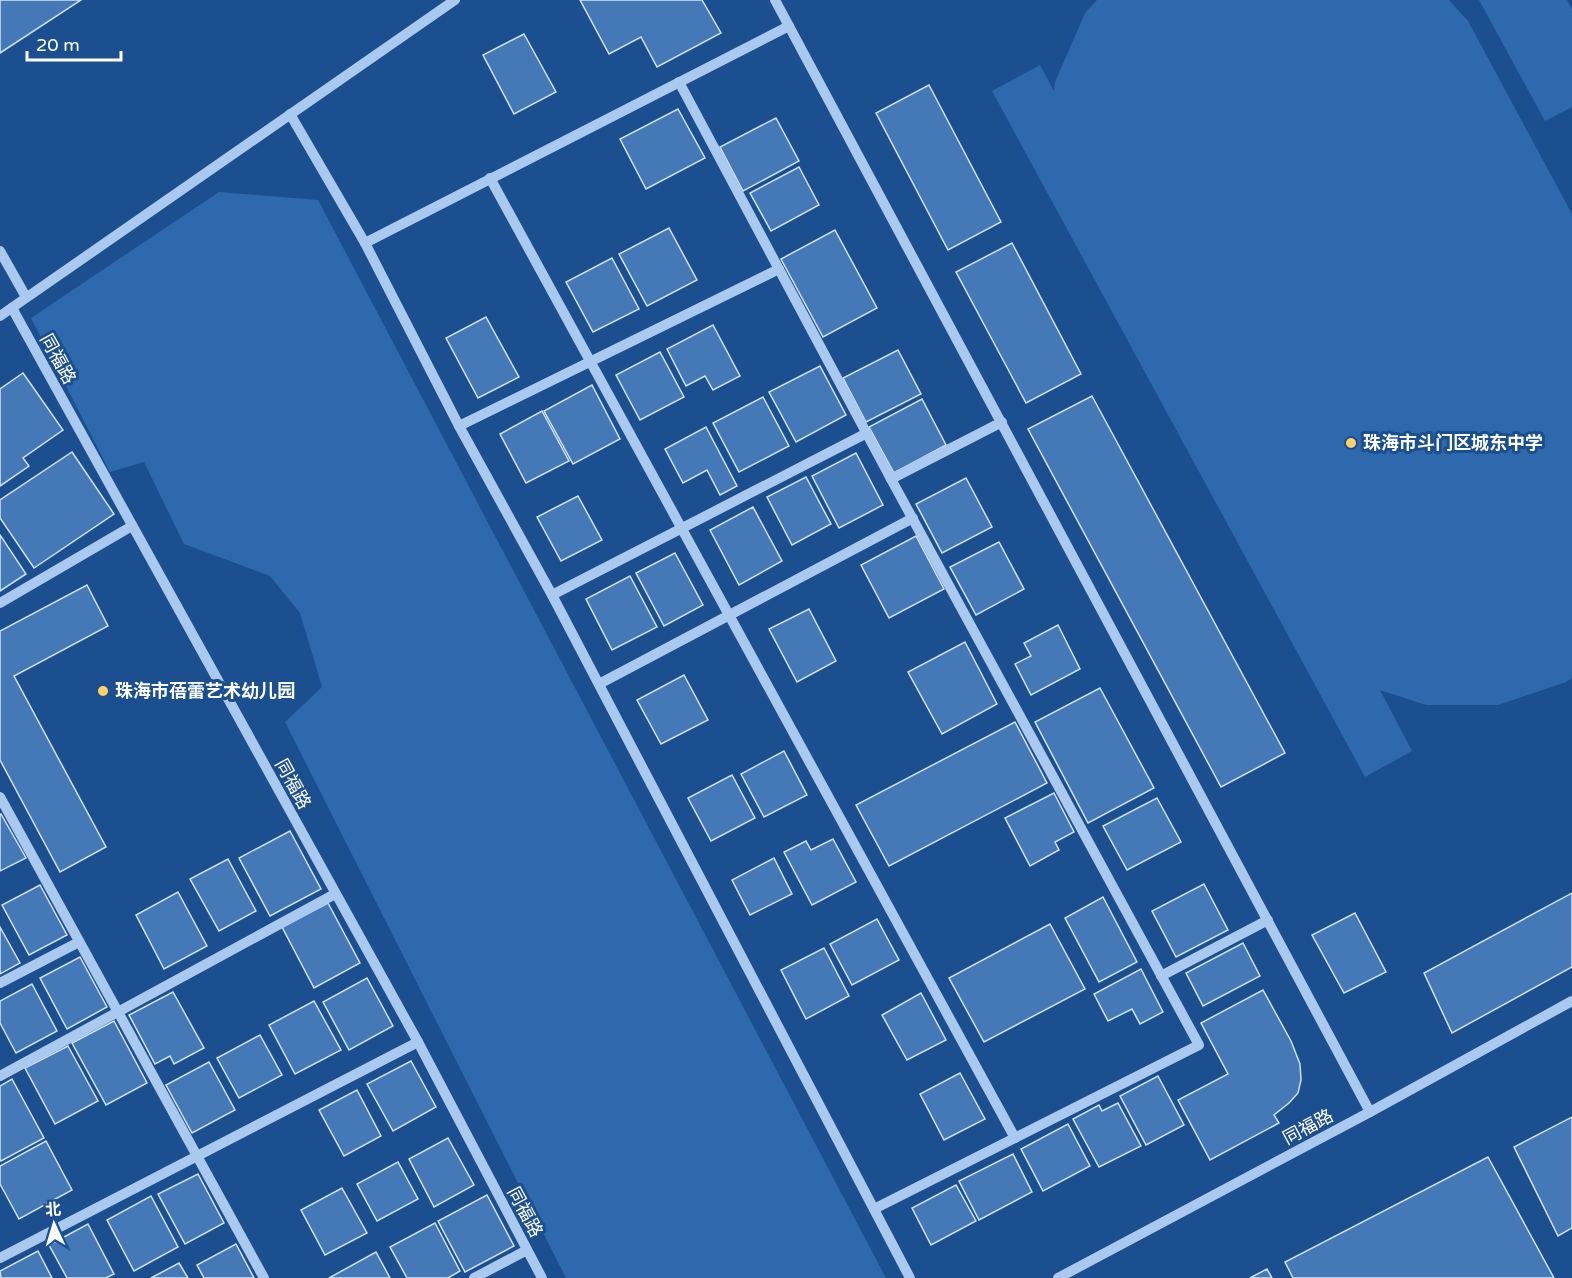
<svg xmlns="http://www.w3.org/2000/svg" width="1572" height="1278" font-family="'Varela Round','Noto Sans SC',sans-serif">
<rect width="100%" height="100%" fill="#1b4f8f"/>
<!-- green -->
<g fill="#2e69ad">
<path d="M1097,0H1449L1468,21L1572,214V678L1566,682L1498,705H1426L1380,690L1412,751L1365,777L992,91L1040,65L1054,91L1055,82L1085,13Z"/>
<path d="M1479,0H1567L1572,9V107L1545,121Z"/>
<path d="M219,192L318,200L886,1278H566L285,722L322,687L300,613L270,576L184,544L144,462L110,472L31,318Z"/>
</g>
<!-- building -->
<g fill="#4478b7" stroke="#cfe3fa" stroke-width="1.5">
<path d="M0,0H81L0,53Z"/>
<path d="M580,0H702L721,33L657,67L641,37L609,54Z"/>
<path d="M524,34L556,92L514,114L483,55Z"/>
<path d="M929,85L1001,222L948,250L876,113Z"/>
<path d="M678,109L705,158L646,189L620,139Z"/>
<path d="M776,118L799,161L743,191L720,147Z"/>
<path d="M799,167L819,205L771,231L750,193Z"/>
<path d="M669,228L697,280L647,306L619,254Z"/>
<path d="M835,230L877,308L823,337L781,259Z"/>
<path d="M1012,243L1081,374L1026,403L956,272Z"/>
<path d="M612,258L639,309L593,332L566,282Z"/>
<path d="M486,317L519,377L478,398L446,338Z"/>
<path d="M713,325L740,376L713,390L705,376L686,386L667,349Z"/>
<path d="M898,350L921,394L866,422L843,378Z"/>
<path d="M660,352L684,397L640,420L616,375Z"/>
<path d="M820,366L846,415L796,442L769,392Z"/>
<path d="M23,373L63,430L23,458L29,466L0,486V389Z"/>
<path d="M592,385L620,439L573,464L544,411Z"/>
<path d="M1092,396L1285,753L1221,787L1028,429Z"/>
<path d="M763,397L789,446L739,472L713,423Z"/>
<path d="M922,399L946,445L894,473L869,427Z"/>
<path d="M542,411L569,461L526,483L500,434Z"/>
<path d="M706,427L737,486L720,495L707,470L683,483L665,449Z"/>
<path d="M72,452L114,514L34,568L0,518V500Z"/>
<path d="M856,453L883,505L839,528L812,476Z"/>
<path d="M806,477L831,524L792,545L767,497Z"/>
<path d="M966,478L992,527L942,553L916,504Z"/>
<path d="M578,496L602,540L561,561L537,517Z"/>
<path d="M753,507L782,561L739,585L710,530Z"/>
<path d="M0,535L26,574L0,591Z"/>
<path d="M916,536L944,589L889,618L861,565Z"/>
<path d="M999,542L1024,589L976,615L950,567Z"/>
<path d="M675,553L703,605L664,626L636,573Z"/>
<path d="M630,576L657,627L612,650L586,599Z"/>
<path d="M87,585L108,626L14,676L106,847L60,872L0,760V631Z"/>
<path d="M809,609L836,661L797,682L769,629Z"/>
<path d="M1058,625L1080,669L1031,695L1015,664L1031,656L1024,643Z"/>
<path d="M965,642L997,704L942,734L908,672Z"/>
<path d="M684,675L708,720L661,744L637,700Z"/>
<path d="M1100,688L1154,788L1088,823L1035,722Z"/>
<path d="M1015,722L1047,783L889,866L856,805Z"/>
<path d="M784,751L807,795L764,817L741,774Z"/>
<path d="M732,775L755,818L711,841L688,798Z"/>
<path d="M1054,793L1074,832L1055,842L1059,850L1030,866L1005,818Z"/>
<path d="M1157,798L1181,842L1127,870L1103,826Z"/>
<path d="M0,814H1L26,858L0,871Z"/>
<path d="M290,831L321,889L270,916L239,858Z"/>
<path d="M833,839L856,882L812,905L784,852L806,841L811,850Z"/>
<path d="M774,858L792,894L750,915L732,880Z"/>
<path d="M228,859L256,911L219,931L190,879Z"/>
<path d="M1204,884L1228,930L1176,957L1152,911Z"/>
<path d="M40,885L67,935L29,955L2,905Z"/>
<path d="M178,892L207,946L164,969L136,915Z"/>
<path d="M1572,893V967L1452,1033L1424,973Z"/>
<path d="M1103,897L1137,962L1099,982L1065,918Z"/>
<path d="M328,903L360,963L314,988L282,927Z"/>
<path d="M1355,913L1386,972L1344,993L1312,935Z"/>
<path d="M877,919L899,960L852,985L830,944Z"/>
<path d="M1050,924L1085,989L984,1042L949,978Z"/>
<path d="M0,927L20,963L0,974Z"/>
<path d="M1243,943L1260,976L1203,1006L1186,973Z"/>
<path d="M824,948L849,996L806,1019L781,970Z"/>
<path d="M80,957L107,1007L67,1029L40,978Z"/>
<path d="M1141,969L1163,1012L1140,1024L1132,1009L1108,1021L1094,994Z"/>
<path d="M367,978L393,1026L349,1050L323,1002Z"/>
<path d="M32,984L57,1031L16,1053L0,1023V1001Z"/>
<path d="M1263,990L1291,1041L1300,1064L1301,1080L1298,1093L1289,1103L1274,1115L1279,1123L1210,1160L1178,1100L1228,1074L1201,1023Z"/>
<path d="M173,992L204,1048L174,1064L170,1056L155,1064L129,1015Z"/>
<path d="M921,993L946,1040L907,1060L882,1015Z"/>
<path d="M314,1001L341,1050L295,1074L269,1025Z"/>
<path d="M114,1021L147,1083L106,1105L72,1043Z"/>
<path d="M260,1035L282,1075L239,1098L217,1058Z"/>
<path d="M68,1046L98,1101L55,1124L25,1068Z"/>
<path d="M411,1061L436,1107L393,1131L367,1084Z"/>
<path d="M209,1062L235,1110L192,1133L166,1085Z"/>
<path d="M960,1073L985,1119L944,1140L920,1094Z"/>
<path d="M1158,1076L1184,1125L1146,1145L1120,1096Z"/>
<path d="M12,1079L44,1138L1,1161L0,1159V1086Z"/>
<path d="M357,1090L381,1136L344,1156L319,1110Z"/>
<path d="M1118,1103L1141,1146L1099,1167L1073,1119L1099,1105L1102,1111Z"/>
<path d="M1572,1117V1228L1558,1236L1514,1147Z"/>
<path d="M1068,1124L1090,1166L1043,1191L1021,1149Z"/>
<path d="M448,1138L474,1185L434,1207L409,1159Z"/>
<path d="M46,1141L72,1190L19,1219L0,1184V1166Z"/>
<path d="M1013,1154L1032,1192L979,1220L959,1181Z"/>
<path d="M1488,1157L1554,1278H1293L1285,1262Z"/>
<path d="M398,1162L418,1199L377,1221L357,1184Z"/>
<path d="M198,1174L224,1223L185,1244L158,1194Z"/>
<path d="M956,1185L976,1221L931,1245L912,1208Z"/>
<path d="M342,1188L367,1233L325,1255L301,1210Z"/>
<path d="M487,1195L514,1246L465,1272L438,1221Z"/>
<path d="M151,1196L178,1247L134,1271L107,1220Z"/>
<path d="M435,1223L460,1271L448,1278H407L390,1247Z"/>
<path d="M88,1224L114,1274L106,1278H67L49,1245Z"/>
<path d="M236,1244L254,1278H204L197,1265Z"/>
<path d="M38,1251L52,1278H1L0,1271Z"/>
<path d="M376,1252L390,1278H329Z"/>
<path d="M179,1263L188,1278H151Z"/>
<path d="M1267,1269L1272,1278H1250Z"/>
</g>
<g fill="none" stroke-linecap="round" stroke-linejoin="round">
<!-- minor -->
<g stroke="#a9c9ee" stroke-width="10">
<path d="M775,0L1370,1112"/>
<path d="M679,82L891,479L1199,1045L874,1209"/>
<path d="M290,114L365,243L459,426L552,595L910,1278"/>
<path d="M490,178L1015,1138"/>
<path d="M365,243L789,26"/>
<path d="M0,251L26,297"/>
<path d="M12,308L418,1042L542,1278"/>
<path d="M0,316L455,0"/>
<path d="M459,426L779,269"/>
<path d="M891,479L1002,422"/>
<path d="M552,595L867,433"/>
<path d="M0,603L132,526"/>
<path d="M599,684L913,518"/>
<path d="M0,797L264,1278"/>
<path d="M1161,976L1268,920"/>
<path d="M0,983L79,942"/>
<path d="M0,1076L335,894"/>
<path d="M0,1258L418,1042"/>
<path d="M474,1278L527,1250"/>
<path d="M1058,1278L1370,1112L1572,1001"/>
</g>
</g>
<!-- markers -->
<g fill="#ffd166" stroke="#1b4f8f" stroke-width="2">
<circle cx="1351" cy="443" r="6"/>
<circle cx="103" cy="691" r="6"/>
</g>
<g text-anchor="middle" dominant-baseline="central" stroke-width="6" stroke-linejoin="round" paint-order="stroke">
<!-- street labels -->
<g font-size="18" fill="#fff" stroke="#1b4f8f">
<text transform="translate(58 359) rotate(61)">同福路</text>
<text transform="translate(293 784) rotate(61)">同福路</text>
<text transform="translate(1308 1127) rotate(-28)">同福路</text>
<text transform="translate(525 1212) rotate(62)">同福路</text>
</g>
<!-- poi labels -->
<g font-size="18" font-weight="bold" fill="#fff" stroke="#1b4f8f" text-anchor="start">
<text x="1363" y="443">珠海市斗门区城东中学</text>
<text x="115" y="691">珠海市蓓蕾艺术幼儿园</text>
</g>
</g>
<!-- north arrow -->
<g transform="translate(54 1224) rotate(356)" stroke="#1b4f8f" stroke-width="4.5" paint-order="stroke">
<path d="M0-4.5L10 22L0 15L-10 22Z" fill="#ffffff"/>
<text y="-9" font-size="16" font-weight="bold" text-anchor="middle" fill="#ffffff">北</text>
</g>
<!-- scale -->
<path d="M27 51v9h94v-9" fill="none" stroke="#ffffff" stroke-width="3"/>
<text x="36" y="51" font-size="18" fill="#ffffff" stroke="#1b4f8f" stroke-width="4.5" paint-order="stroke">20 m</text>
</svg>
